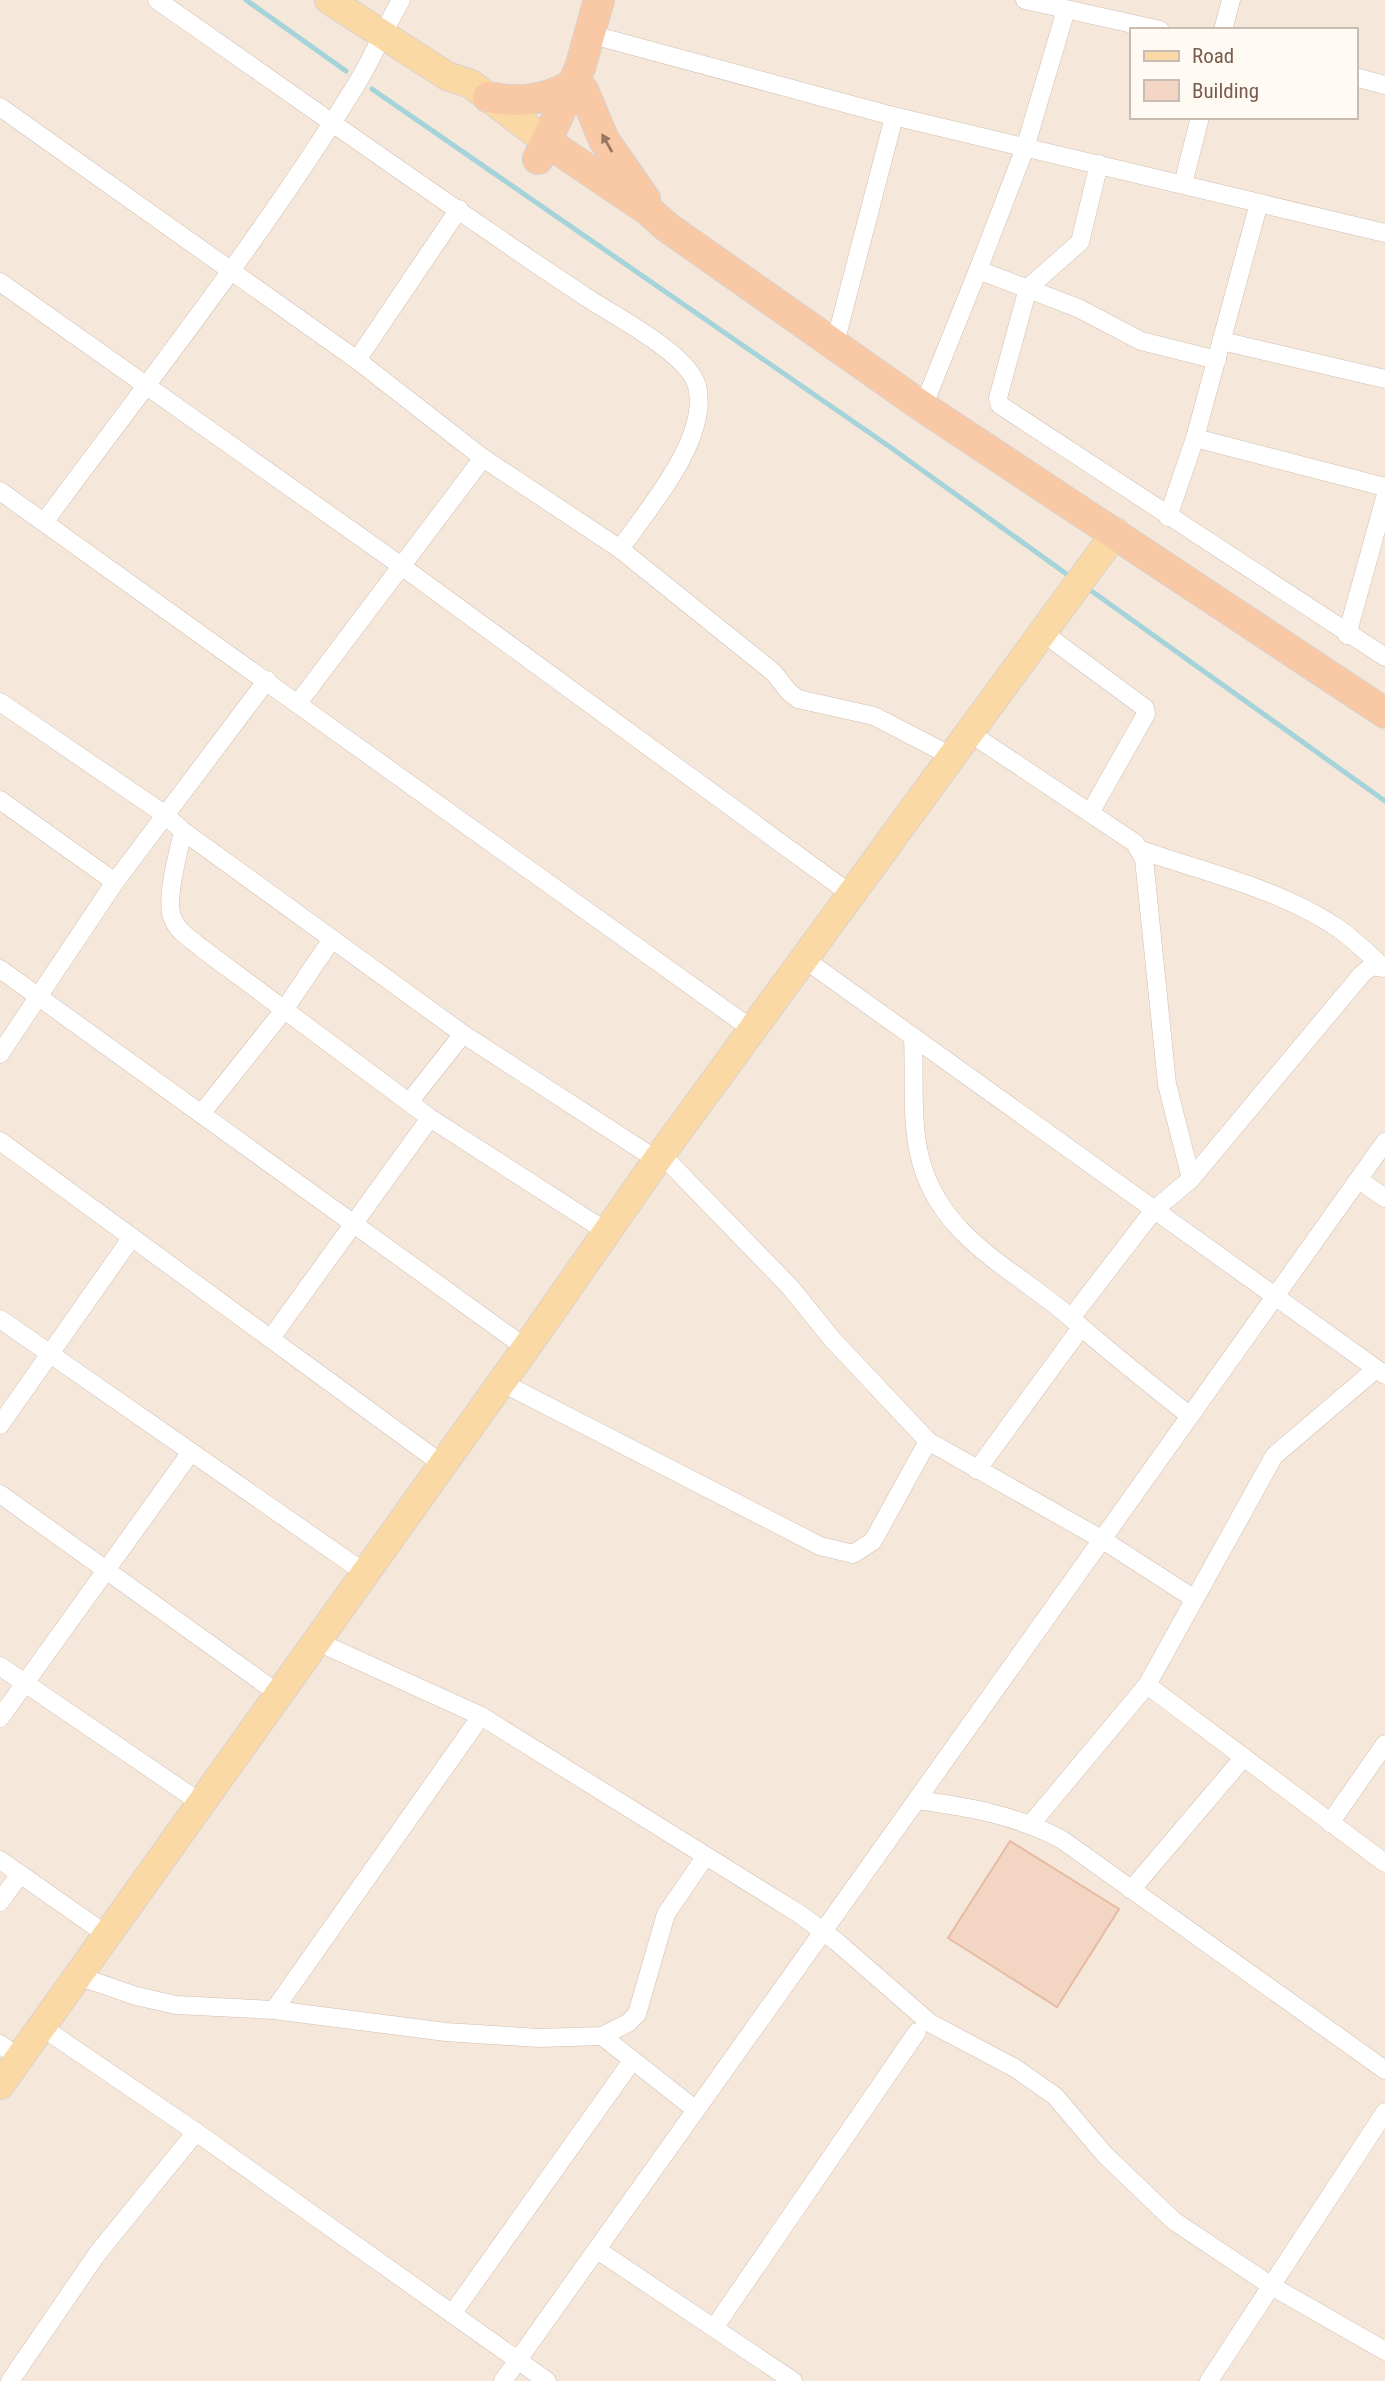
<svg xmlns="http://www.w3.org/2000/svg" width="1385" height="2381" font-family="'Roboto Condensed',sans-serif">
<rect width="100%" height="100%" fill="#fdf6ec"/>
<!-- residential -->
<path fill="#f5e8da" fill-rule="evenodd" d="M0,0H1385V2381H0ZM1131,30H1355V117H1131Z"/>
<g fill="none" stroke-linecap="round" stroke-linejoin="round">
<!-- stream -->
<g stroke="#a5d3da" stroke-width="5">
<path d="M246,0L346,71"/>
<path d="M372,89L890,447L1072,578"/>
<path d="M1086,587L1385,801"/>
</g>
</g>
<!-- building -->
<path fill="#f3d5c3" stroke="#e6bba3" stroke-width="2" d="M1010,1841L1119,1909L1057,2007L948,1938Z"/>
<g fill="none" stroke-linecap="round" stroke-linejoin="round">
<!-- minor casing -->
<g stroke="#d1beb0" stroke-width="19">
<g id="minor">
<path d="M157,0C302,101 445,204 592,301C619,318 689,355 697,386C710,438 648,509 620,549"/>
<path d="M1025,0L1160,30"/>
<path d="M1223,30L1231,0"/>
<path d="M589,34L885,114L1385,233"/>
<path d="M1355,77L1385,85"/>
<path d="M0,107L357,360L483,458L620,549L773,672L789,692L798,699L874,716L953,757"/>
<path d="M1099,164L1080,242L1028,288L998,398L1000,405L1385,657"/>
<path d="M1183,184L1200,117"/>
<path d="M978,270L1025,148L1066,10"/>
<path d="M0,282L400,565L852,895"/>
<path d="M1222,341L1385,379"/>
<path d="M834,347L894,117"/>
<path d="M357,360L459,209"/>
<path d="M923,407L978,270L1078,308L1141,341L1217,360"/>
<path d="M1195,438L1385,487"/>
<path d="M0,491L753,1030"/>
<path d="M1168,517L1195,438L1259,203"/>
<path d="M45,521C151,378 263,236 356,85C373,57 385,28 401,0"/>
<path d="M1042,632L1145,708L1146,714L1090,813"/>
<path d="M1347,635L1385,498"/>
<path d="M0,702L164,814L183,831L463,1034L657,1160"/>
<path d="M298,703L483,458"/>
<path d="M970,733L1135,843L1144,859L1167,1084L1191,1179L1154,1210L1071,1318"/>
<path d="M0,800L115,882"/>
<path d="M183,831C179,851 164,901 173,919C178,932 193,941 204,950L430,1118L607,1232"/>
<path d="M1141,850C1204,872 1276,888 1333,925C1351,936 1367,953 1383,967"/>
<path d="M803,958L1385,1375"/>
<path d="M0,969L526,1348"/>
<path d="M913,1037C915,1078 910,1126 922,1165C945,1241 1015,1269 1071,1318C1109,1352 1150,1384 1190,1416"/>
<path d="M0,1054L115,882L267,680"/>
<path d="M410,1101L463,1034"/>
<path d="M201,1114L284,1010L332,939"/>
<path d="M0,1141L442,1464"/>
<path d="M661,1154L790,1287L832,1339L928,1441L1103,1540L1193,1598"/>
<path d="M1191,1179L1362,974L1372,966L1385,968"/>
<path d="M1359,1180L1385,1198"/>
<path d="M0,1319L365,1573"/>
<path d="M271,1338L430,1118"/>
<path d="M501,1382L820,1546L853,1554L873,1541L928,1441"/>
<path d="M0,1425L132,1237"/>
<path d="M977,1470L1080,1329"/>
<path d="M0,1494L279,1694"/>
<path d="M316,1641L481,1716L801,1915L837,1942L930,2023L1015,2068L1055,2096L1105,2155L1174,2221L1270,2285L1385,2351"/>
<path d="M0,1666L201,1803"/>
<path d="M1147,1685L1385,1863"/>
<path d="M0,1718L191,1452"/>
<path d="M917,1800C969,1807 1015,1815 1061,1839L1385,2070"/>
<path d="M1330,1823L1385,1744"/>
<path d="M1031,1824L1147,1685L1274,1456L1376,1369"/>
<path d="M0,1860L107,1935"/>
<path d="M1131,1890L1244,1757"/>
<path d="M0,1902L20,1874"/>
<path d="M78,1976L136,1996L176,2005L274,2010L446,2032L539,2038L602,2036L628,2023L637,2014L666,1914L705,1857"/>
<path d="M274,2010L481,1716"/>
<path d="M42,2027L196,2132L547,2381"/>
<path d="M602,2036L696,2110"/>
<path d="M0,2044L19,2058"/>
<path d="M599,2251L793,2381"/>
<path d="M452,2314L632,2061"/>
<path d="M714,2328L917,2032"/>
<path d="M10,2381L97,2254L196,2132"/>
<path d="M503,2381L1385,1142"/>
<path d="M1209,2381L1385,2112"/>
</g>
</g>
<!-- primary casing -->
<g stroke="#dad1cd" stroke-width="30">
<g id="primary">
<path d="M329,0L447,76L471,84L547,142"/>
<path d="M0,2085L526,1348L657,1160L1116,532"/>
</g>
</g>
<!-- trunk casing -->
<g stroke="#dad1cd" stroke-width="32">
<g id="trunk">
<path d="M583,90L604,140L645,199"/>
<path d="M488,97C517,103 543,101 570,86"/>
<path d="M547,142L648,210L667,227L923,407L1385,713"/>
<path d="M538,159L580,68L599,0"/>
</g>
</g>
<!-- minor -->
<use href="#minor" stroke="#fff" stroke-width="18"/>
<!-- primary -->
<use href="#primary" stroke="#fbd9a5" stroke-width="28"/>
<!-- trunk -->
<use href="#trunk" stroke="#f9c8a4" stroke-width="30"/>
</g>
<!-- one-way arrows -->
<defs><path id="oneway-solid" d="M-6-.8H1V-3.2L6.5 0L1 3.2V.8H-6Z" transform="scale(1.75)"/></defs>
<use fill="#9a7763" href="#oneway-solid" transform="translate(607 143) rotate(-119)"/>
<!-- legend -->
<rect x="1130" y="28" width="228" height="91" fill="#fffaf3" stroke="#cabbb1" stroke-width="2"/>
<rect x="1144" y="51" width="35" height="10" fill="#fbd9a5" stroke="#cabbb1" stroke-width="2"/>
<text x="1192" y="63" font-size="21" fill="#7a5c4d">Road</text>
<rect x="1144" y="80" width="35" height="21" fill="#f3d5c3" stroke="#cabbb1" stroke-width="2"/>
<text x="1192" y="98" font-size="21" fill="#7a5c4d">Building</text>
</svg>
